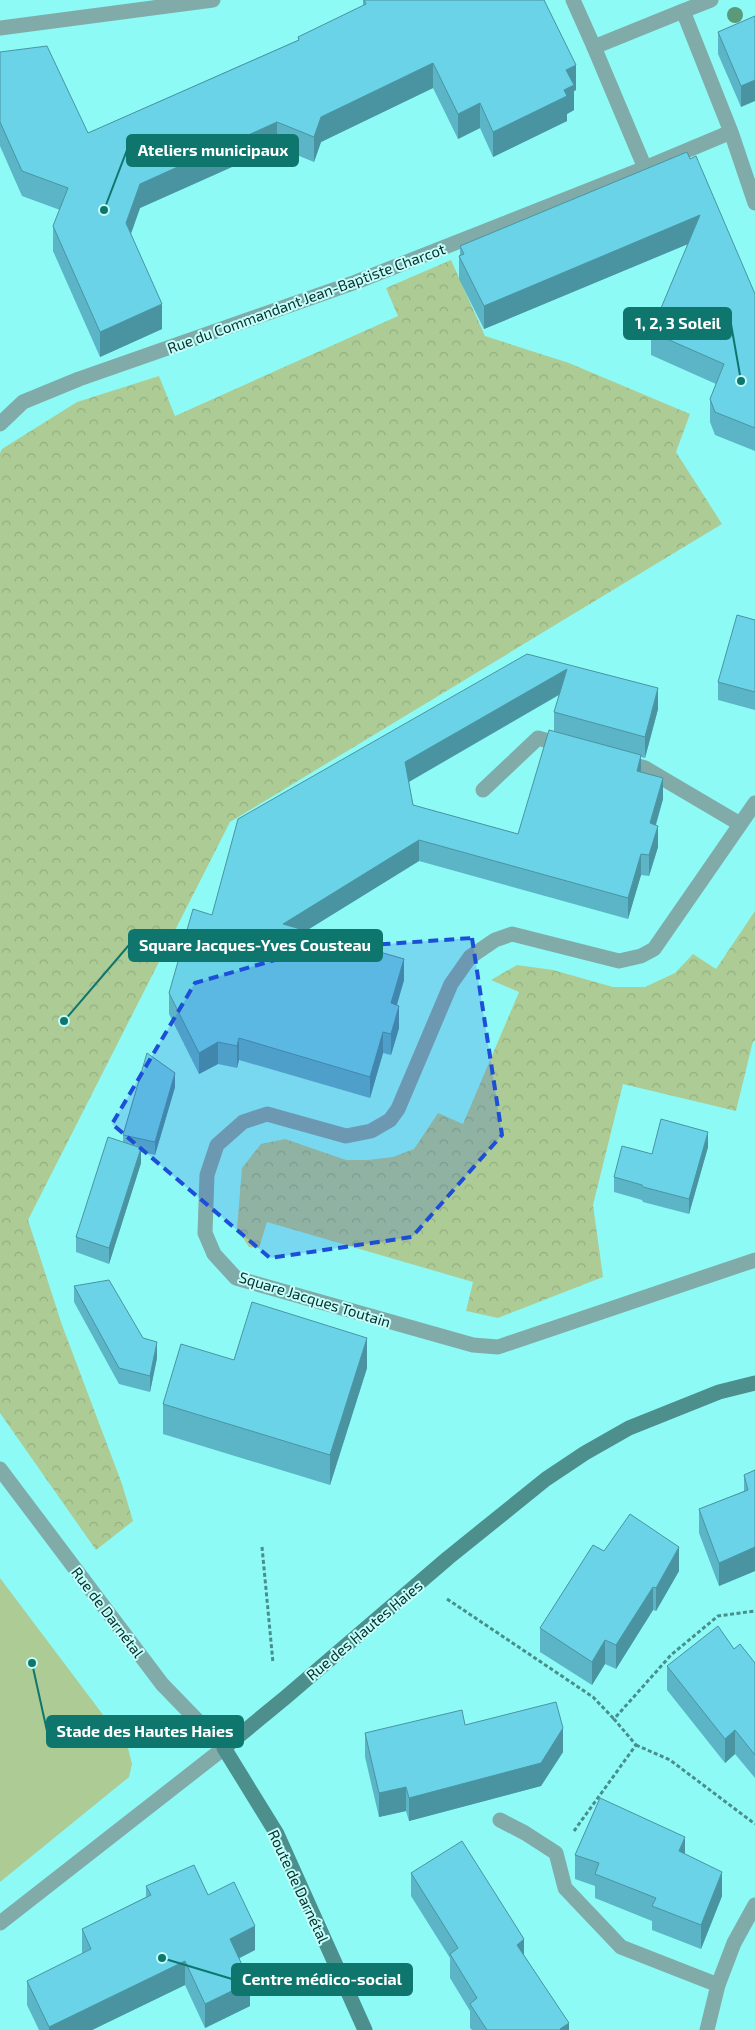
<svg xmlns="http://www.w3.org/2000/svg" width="755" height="2030" font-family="'Exo 2',sans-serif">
<defs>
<pattern id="park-crowns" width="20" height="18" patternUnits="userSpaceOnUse" patternTransform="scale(1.25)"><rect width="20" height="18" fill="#adcb95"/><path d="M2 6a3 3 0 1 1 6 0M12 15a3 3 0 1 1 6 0" fill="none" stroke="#93af81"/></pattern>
</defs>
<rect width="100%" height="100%" fill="#8efaf5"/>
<!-- park -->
<g fill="url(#park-crowns)">
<path d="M451,260L485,336L569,363L690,414L676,452L722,524L230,822L28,1220L62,1325L122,1484L133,1521L96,1550L0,1413V453L2,449L77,402L159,376L175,416L398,316L386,288Z"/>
<path d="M755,911V1041H753L736,1111L623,1084L593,1205L603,1277L498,1318L466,1311L473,1282L267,1222L259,1248L249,1247L237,1229L242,1168L261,1144L285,1139L346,1160H368L393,1157L414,1149L438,1113L463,1124L519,992L491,980L517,965L553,970L613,987H645L675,973L693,954L716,969Z"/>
</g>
<!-- pitch -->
<path fill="#adcb95" d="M0,1578L128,1748L132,1764L129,1777L0,1882Z"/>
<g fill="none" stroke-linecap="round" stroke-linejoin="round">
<!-- path -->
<g stroke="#488f8c" stroke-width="3" stroke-dasharray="4 2.5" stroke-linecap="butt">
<path d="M262,1547L273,1663"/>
<path d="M447,1599L593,1697L614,1719"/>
<path d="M636,1745L670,1760L755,1824"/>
<path d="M574,1831L636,1745L614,1719L671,1655L718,1616L755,1611"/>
</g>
<!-- lane -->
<g stroke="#81aba9" stroke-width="15">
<path d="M731,132L645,168L594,47L683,11L731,132L755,203"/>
<path d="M621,761L645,768L740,824"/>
<path d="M483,790L538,738L565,746"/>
</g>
<!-- street -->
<g stroke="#81aba9" stroke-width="15">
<path d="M573,0L594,47"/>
<path d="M683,11L711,0"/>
<path d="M0,28L213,0"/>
<path d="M0,424L23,402L79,379L356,282L645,168"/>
<path d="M755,803L654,949L641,956L619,961L512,934L495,940L470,957L451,984L398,1109L390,1120L371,1131L346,1136L267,1114L243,1122L217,1145L207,1175L205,1233L214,1254L236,1278L473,1345L498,1347L755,1260"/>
<path d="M0,1469L162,1684L224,1748L0,1923"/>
<path d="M500,1820L525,1833L556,1853L565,1888L621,1947L718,1985"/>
<path d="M707,2030L718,1985L734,1943L755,1905"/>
</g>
<!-- secondary -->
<path stroke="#4c8f8c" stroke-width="15" d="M365,2030L277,1834L224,1748L286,1697L448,1558L546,1479L585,1453L629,1428L719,1392L755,1383"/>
</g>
<!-- trees -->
<circle fill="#5a9a78" cx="735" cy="15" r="8"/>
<!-- wall -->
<g fill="#5bb5c7" fill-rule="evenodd">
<path d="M363,0H544L576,90L574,91V110L567,114V121L493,157L480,128L458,139L433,88L321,142L314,162L277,147L140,208L131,234L162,329L100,357L53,251V226L60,210L22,196L0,146V52L88,133L298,40V37L363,6Z"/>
<path d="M755,16L741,107L718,54V32Z"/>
<path d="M690,159L755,294V451L715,435L710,422V399L716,384L651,355V332L688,244L484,329L459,279V256L460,255V246Z"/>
<path d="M755,620V710L718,700V682Z"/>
<path d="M527,654L658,709L645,758L641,757V772L663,799L656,825L658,847L649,876L641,875L628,919L419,861L306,931L404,980L397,1005L399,1028L391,1055L383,1053L370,1098L239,1060L237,1068L218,1064L199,1074L169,1014V993L212,915ZM559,695L554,712V731L518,834L413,805L409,782Z"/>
<path d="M175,1087L155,1155L141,1152V1163L109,1264L76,1252V1237L123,1142V1135Z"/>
<path d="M708,1147L689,1214L643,1202L642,1200L614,1192V1177L652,1154Z"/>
<path d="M74,1286L143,1338L157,1358L150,1392L119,1384L74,1302Z"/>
<path d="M234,1360L367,1368L330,1485L163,1434V1404Z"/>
<path d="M755,1470V1571L719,1586L699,1533V1509L744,1491V1475Z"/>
<path d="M604,1551L679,1571L656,1611L653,1610L616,1669L605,1664L592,1685L540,1652V1628Z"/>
<path d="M734,1649L755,1663V1778L735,1754L725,1763L667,1690V1666Z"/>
<path d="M465,1725L563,1752L541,1786L409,1821L406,1811L379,1817L365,1757V1733Z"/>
<path d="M685,1854L722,1896L701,1949L652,1930V1921L595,1898V1886L575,1879V1855Z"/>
<path d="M411,1873L524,1955L569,2030H472L470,2028V2011L450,1978V1958L411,1896Z"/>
<path d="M146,1886L208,1895L255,1950L239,1958L250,2006L205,2028L185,1985L92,2030H39L27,2005V1981L82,1954V1929L146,1897Z"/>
</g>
<!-- shaded-wall -->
<g fill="#4a94a2">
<path d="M433,63V88L321,142L314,162V137L321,117Z"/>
<path d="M576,65V90L574,91V110L567,114V121L493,157V132L566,70Z"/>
<path d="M755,80V101L741,107V86Z"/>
<path d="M480,103V128L458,139V114Z"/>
<path d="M277,122V147L140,208L126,247V223L140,184Z"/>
<path d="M700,215V239L484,329V306Z"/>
<path d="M162,304V329L100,357V332Z"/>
<path d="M567,669V690L405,784V762Z"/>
<path d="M658,688V709L645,758V737Z"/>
<path d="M641,755V777L637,771Z"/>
<path d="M663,778V799L650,844V823Z"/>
<path d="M658,826V847L649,876V855Z"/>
<path d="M419,840V861L283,945V924Z"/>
<path d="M641,854V875L628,919V898Z"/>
<path d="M404,959V980L391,1024V1003Z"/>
<path d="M399,1006V1028L391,1055V1034Z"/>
<path d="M383,1032V1053L370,1098V1077Z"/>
<path d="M239,1038V1060L237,1068V1046Z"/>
<path d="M218,1042V1064L199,1074V1053Z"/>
<path d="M175,1073V1087L155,1155V1142Z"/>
<path d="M708,1132V1147L689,1214V1199Z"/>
<path d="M141,1148V1163L109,1264V1248Z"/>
<path d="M367,1338V1368L330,1485V1455Z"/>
<path d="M157,1342V1358L150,1392V1376Z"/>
<path d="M679,1547V1571L656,1611V1588Z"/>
<path d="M755,1547V1571L719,1586V1563Z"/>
<path d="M653,1587V1610L616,1669V1645Z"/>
<path d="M605,1640V1664L592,1685V1662Z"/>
<path d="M563,1728V1752L541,1786L409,1821V1798Z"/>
<path d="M735,1730V1754L725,1763V1739Z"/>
<path d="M406,1787V1811L379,1817V1793Z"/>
<path d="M685,1837V1861L679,1851Z"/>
<path d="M722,1872V1896L701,1949V1925Z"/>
<path d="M255,1926V1950L230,1963V1939Z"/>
<path d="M524,1939V1962L517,1945Z"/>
<path d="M185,1961V1985L92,2030H49V2027Z"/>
<path d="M250,1982V2006L205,2028V2004Z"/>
<path d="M569,2023V2030H560V2029Z"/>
</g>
<!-- building -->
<g fill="#6ad3e7" stroke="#4a94a2">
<path d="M364,0H544L576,65L566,70L574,85L564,90L567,96L493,132L480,103L458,114L433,63L321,117L314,137L277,122L140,184L126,223L162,304L100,332L53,226L68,188L22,171L0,122V52L47,46L88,133L299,40L298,37L366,4Z"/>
<path d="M755,16V80L741,86L718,32Z"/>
<path d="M687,152L690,159L696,156L755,294V428L715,412L710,399L724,364L651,332L700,215L484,306L459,256L464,254L460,246Z"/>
<path d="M737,615L755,620V692L718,682Z"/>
<path d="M527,654L658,688L645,737L554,712L567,669L405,762L413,805L518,834L549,730L641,755L637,771L663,778L650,823L658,826L649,855L641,854L628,898L419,840L283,924L404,959L391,1003L399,1006L391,1034L383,1032L370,1077L239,1038L237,1046L218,1042L199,1053L169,993L193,909L212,915L238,819Z"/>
<path d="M147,1053L175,1073L155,1142L123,1135Z"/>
<path d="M661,1119L708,1132L689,1199L643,1187L642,1185L614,1177L622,1146L652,1154Z"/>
<path d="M108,1137L141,1148L109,1248L76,1237Z"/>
<path d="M109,1280L143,1338L157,1342L150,1376L119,1368L74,1286Z"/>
<path d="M252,1302L367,1338L330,1455L163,1404L181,1344L234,1360Z"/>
<path d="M755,1470V1547L719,1563L699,1509L748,1490L744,1475Z"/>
<path d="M630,1514L679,1547L656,1588L653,1587L616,1645L605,1640L592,1662L540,1628L593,1545L604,1551Z"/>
<path d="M718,1626L734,1649L740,1644L755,1663V1755L735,1730L725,1739L667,1666Z"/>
<path d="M556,1702L563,1728L541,1763L409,1798L406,1787L379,1793L365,1733L462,1710L465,1725Z"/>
<path d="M600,1798L685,1837L679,1851L722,1872L701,1925L652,1906L656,1898L595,1874L599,1863L575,1855Z"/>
<path d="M462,1841L524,1939L517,1945L569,2023L560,2029L561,2030H487L470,2004L477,1998L450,1954L458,1948L411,1873Z"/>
<path d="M194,1865L208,1895L234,1882L255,1926L230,1939L250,1982L205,2004L185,1961L49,2027L27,1981L91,1949L82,1929L151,1895L146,1886Z"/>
</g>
<!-- marked area -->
<path fill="#1d4ed8" fill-opacity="0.2" stroke="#1d4ed8" stroke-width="4" stroke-dasharray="10 6" stroke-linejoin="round" d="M472,938L502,1135L412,1237L270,1258L112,1124L195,983L313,949Z"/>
<g text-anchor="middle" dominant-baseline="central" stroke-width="4" stroke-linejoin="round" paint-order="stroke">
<!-- street labels -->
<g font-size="15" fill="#082d2b" stroke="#c3fffb">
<text transform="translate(306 298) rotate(-20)">Rue du Commandant Jean-Baptiste Charcot</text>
<text transform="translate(315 1299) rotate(17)">Square Jacques Toutain</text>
<text transform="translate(108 1612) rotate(53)">Rue de Darnétal</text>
<text transform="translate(364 1630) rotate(-40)">Rue des Hautes Haies</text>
<text transform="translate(299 1886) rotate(65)">Route de Darnétal</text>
</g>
</g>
<!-- callouts -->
<path fill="none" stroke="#0f766e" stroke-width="2" d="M104 210L127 150M741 381L731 324M64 1021L129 945M32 1663L47 1731M162 1958L232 1979"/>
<g fill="#0f766e" stroke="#c3fffb" stroke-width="2">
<circle cx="104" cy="210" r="5"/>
<circle cx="741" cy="381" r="5"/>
<circle cx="64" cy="1021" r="5"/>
<circle cx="32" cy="1663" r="5"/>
<circle cx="162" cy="1958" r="5"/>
</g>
<g fill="#0f766e" stroke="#0f766e" stroke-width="2">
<rect x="127" y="135" width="171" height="31" rx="5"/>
<rect x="624" y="308" width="107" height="31" rx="5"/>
<rect x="129" y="930" width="253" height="31" rx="5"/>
<rect x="47" y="1716" width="196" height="31" rx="5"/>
<rect x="232" y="1964" width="180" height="31" rx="5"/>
</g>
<g font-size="16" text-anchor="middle" font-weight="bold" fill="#fff">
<text x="213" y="156">Ateliers municipaux</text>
<text x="678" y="329">1, 2, 3 Soleil</text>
<text x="255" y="951">Square Jacques-Yves Cousteau</text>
<text x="145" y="1737">Stade des Hautes Haies</text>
<text x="322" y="1985">Centre médico-social</text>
</g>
</svg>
